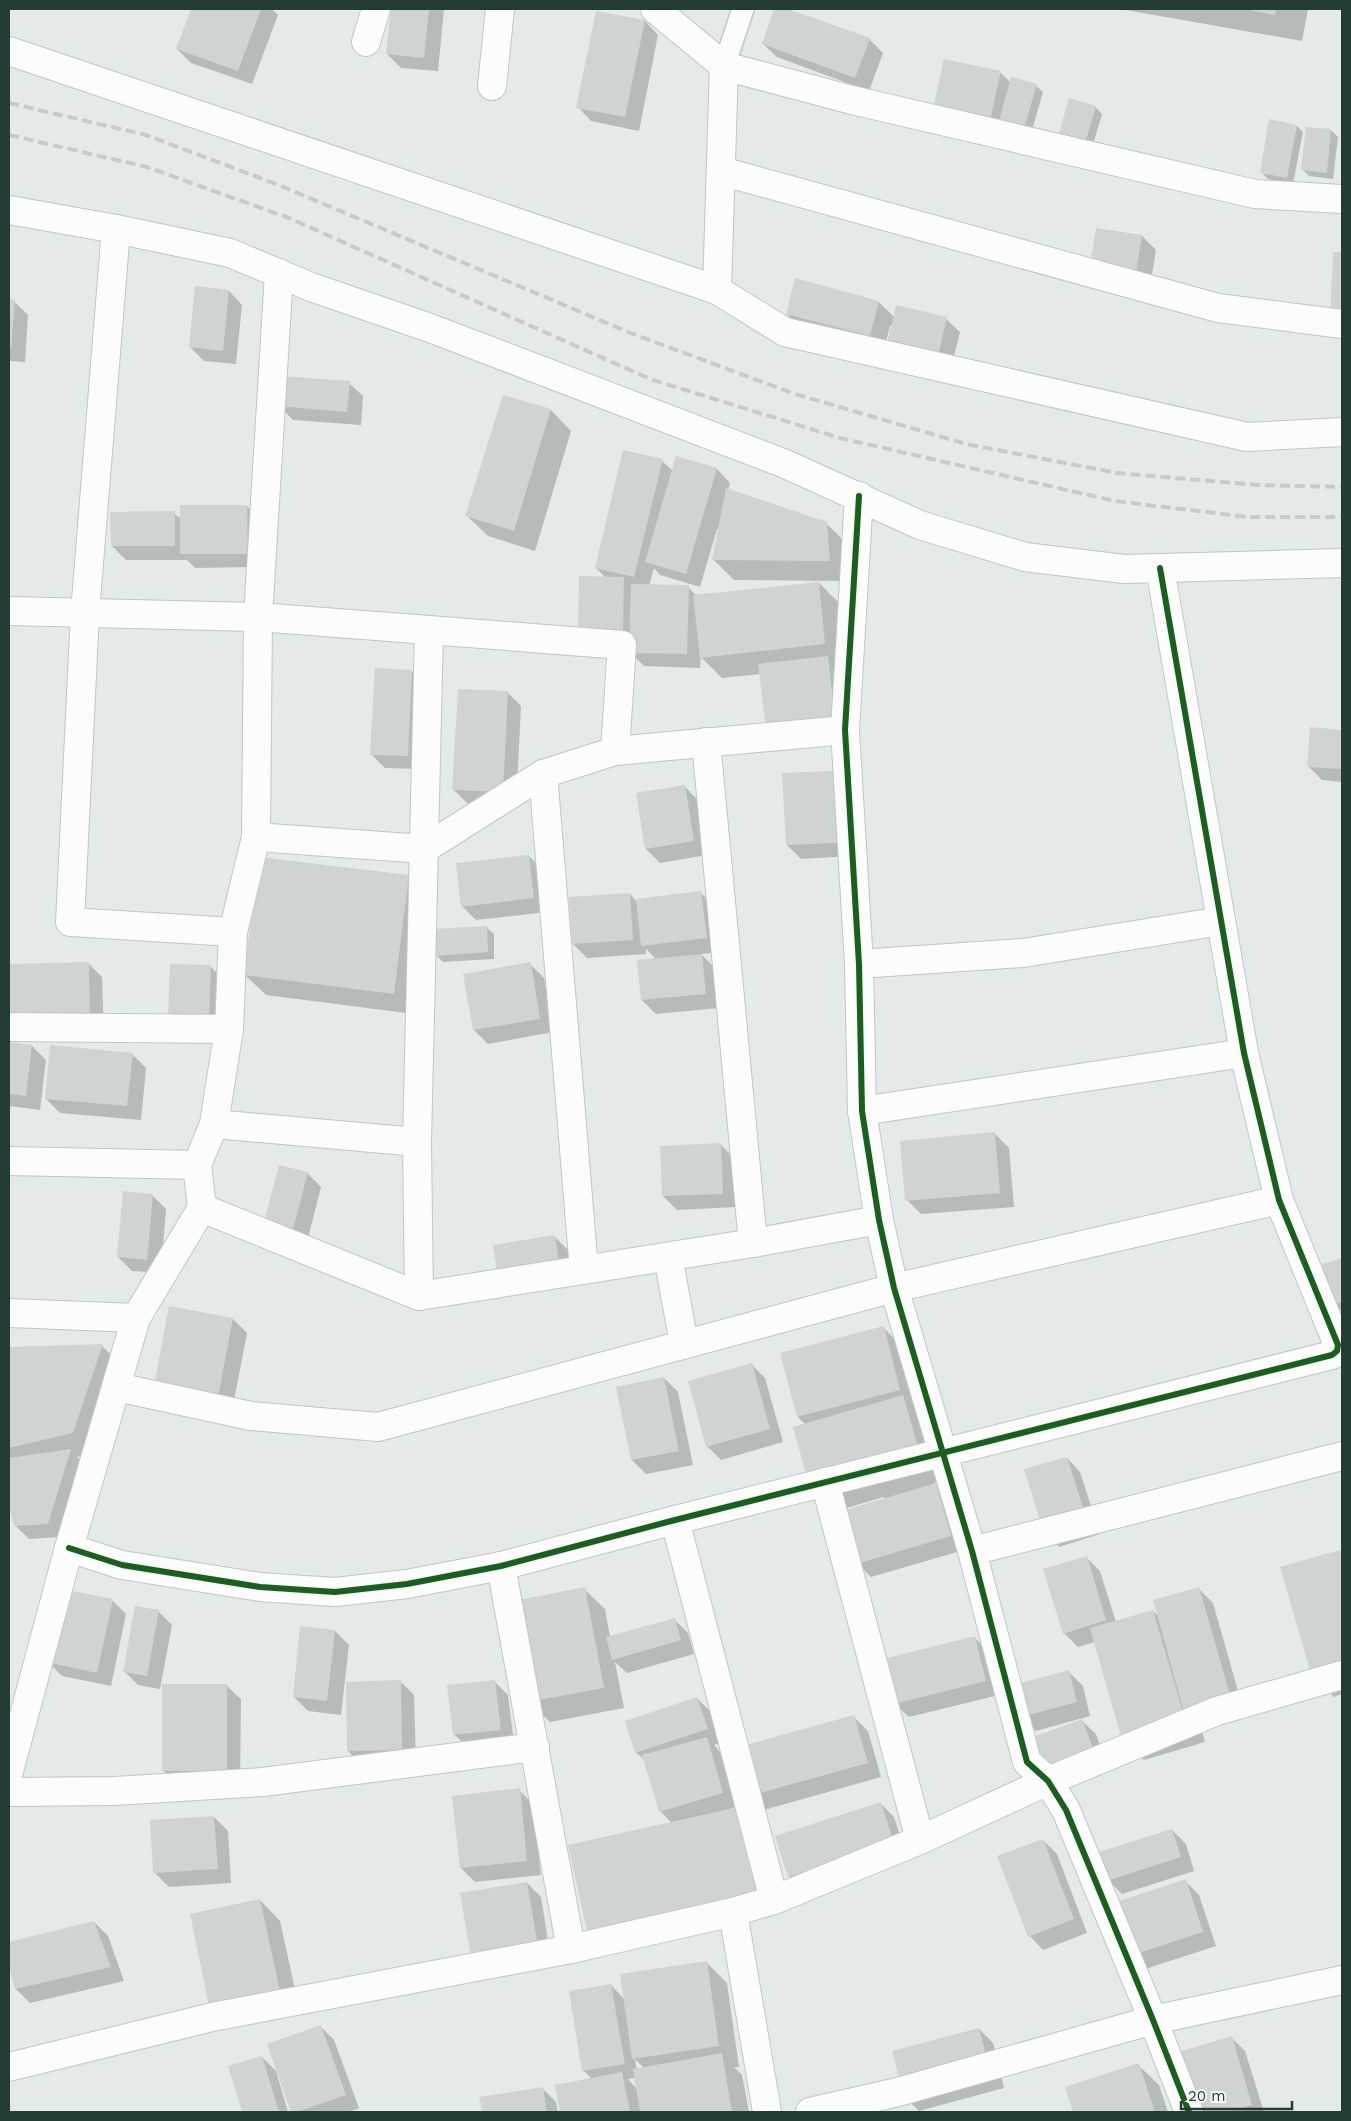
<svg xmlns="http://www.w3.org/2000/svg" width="1351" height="2121" font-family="'Work Sans',sans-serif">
<rect width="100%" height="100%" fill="#e4eae7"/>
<!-- shadow -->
<g fill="#0003" fill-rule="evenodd">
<path d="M192,9H272L278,15L252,84L191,63L177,49Z"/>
<path d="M392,9H444L438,71L401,68L387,54Z"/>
<path d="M776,9H784L869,39L883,53L869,91L777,57L763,44Z"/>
<path d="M1120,9H1308L1302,41Z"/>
<path d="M645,21L658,35L639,131L591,121L578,107Z"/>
<path d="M1000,72L1011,83L1036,86L1043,92L1031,134L948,122Z"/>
<path d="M1095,107L1102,114L1090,155L1065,148Z"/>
<path d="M1297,126L1303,132L1293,184L1268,179L1261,172Z"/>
<path d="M1331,130L1338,137L1333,179L1309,176L1302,169Z"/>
<path d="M1097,230L1142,236L1156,250L1150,287Z"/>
<path d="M1334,253L1342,254V326Z"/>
<path d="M229,291L242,305L236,364L204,361L190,347Z"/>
<path d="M9,301H14L28,315L25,362L9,361Z"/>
<path d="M879,302L894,317L946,319L960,332L950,373L892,326H890L884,349L801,328L787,314Z"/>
<path d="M349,383L363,396L361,425L293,420L279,406Z"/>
<path d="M551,410L571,431L535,551L488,536L467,516Z"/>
<path d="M662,461L673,471L717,469L730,483L728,490L826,523L847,544L850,581L734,580L713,559L719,529H717L700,587L660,575L654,568L649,586L688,587L697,596L819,583L840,604L849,741L761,674L722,678L701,657L700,668L644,666L630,652L593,648L606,578L596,568Z"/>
<path d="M247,506L261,520V567L195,568L187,560H126L112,546L174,513L181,519Z"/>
<path d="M412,671L426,685L421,769L385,768L371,754Z"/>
<path d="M507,692L521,706L516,806L467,803L453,789Z"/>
<path d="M1311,729L1342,731V782L1322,780L1308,766Z"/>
<path d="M833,772L847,786L850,856L801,859L787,845Z"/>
<path d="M684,786L698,800L707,855L660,863L646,849L637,794Z"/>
<path d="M529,856L543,870L547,912L476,920L462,906Z"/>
<path d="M409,877L429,897L414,1014L266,995L245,975Z"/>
<path d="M701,893L715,907L720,952L701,954L716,969L719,1008L656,1014L642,1000L656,959L646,949V954L587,958L573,944L630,894L636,901Z"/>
<path d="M487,928L494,934V959L443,962L436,955Z"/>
<path d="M88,963L102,977L104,1035H9V966Z"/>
<path d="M530,964L544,978L553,1032L488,1044L474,1030L465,975Z"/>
<path d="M171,965L210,966L224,980L222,1033Z"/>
<path d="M9,1043L32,1046L46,1060L40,1110L9,1106Z"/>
<path d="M132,1054L146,1068L141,1120L60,1113L46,1099Z"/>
<path d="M995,1134L1009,1148L1014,1207L921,1214L907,1200Z"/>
<path d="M720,1144L734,1158L736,1207L677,1210L663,1196Z"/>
<path d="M307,1173L321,1187L307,1242L280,1235Z"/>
<path d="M152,1195L166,1209L161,1273L132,1271L118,1257Z"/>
<path d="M555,1237L569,1251L572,1276L512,1286Z"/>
<path d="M1342,1259V1312L1334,1304L1324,1264Z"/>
<path d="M233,1319L247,1333L232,1411L169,1399Z"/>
<path d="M884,1328L904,1349L942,1480L934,1483L949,1498L964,1550L871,1577L857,1563L884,1500V1497L833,1512L805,1424L798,1417Z"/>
<path d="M102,1346L123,1366L94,1453L77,1457L84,1464L62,1537L29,1539L15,1525L9,1502V1349Z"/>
<path d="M751,1364L765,1378L783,1442L721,1460L707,1446Z"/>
<path d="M664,1378L678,1392L693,1465L646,1474L632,1460L618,1388Z"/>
<path d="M1067,1458L1080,1472L1100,1534L1059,1547L1045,1533Z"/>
<path d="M1340,1552L1342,1554V1694L1334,1697L1313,1676Z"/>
<path d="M1086,1557L1100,1571L1116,1622L1153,1611L1159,1617L1199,1589L1213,1603L1244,1712L1200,1725L1205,1742L1144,1760L1123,1739L1095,1642L1078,1647L1064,1633Z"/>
<path d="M584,1589L605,1609L610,1637L674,1619L688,1633L694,1654L627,1673L615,1662L624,1708L550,1722L529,1702Z"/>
<path d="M112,1600L126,1614L111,1686L62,1676L48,1662Z"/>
<path d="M158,1611L172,1625L160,1689L138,1685L124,1671Z"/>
<path d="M335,1631L349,1645L341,1715L308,1711L294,1697Z"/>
<path d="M974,1637L988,1651L999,1695L909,1717L895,1704Z"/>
<path d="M1069,1672L1083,1686L1090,1716L1036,1731L1022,1717Z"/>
<path d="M400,1681L414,1695L416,1764L362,1765L348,1751Z"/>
<path d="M494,1681L508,1695L514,1743L468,1748L454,1734Z"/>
<path d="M227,1686L241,1699L240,1784H177L163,1770Z"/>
<path d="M697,1698L711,1712L721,1743L714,1745L720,1752L736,1807L730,1809V1811L764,1829L782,1913L609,1951L588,1930L672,1823L660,1811L646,1762L636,1752Z"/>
<path d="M854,1717L868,1731L881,1777L764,1810L750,1796Z"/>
<path d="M1082,1721L1096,1734L1107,1765L1054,1784Z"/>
<path d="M519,1790L533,1804L541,1875L475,1882L461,1868Z"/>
<path d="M880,1803L894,1817L907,1857L803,1890L789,1876Z"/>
<path d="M214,1817L228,1831L231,1883L169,1887L155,1873Z"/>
<path d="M1172,1830L1186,1844L1194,1871L1122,1894L1108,1880Z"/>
<path d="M1043,1840L1057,1854L1087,1933L1043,1950L1030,1936Z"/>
<path d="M1185,1881L1199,1895L1216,1946L1142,1970L1128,1956Z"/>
<path d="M527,1883L541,1897L552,1966L487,1976Z"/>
<path d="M260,1900L280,1921L300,2012L231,2026Z"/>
<path d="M94,1922L108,1936L124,1981L30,2003L16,1989L9,1961V1943Z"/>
<path d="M706,1962L727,1983L739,2067H734L742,2075L749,2112H561L556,2086L592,2079L583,2070L611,1985L625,2000ZM635,2059L644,2068L637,2070ZM635,2078L637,2089L628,2079Z"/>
<path d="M320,2026L334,2040L359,2108L349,2112H293L269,2045Z"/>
<path d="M979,2029L993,2043L1004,2088L919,2111L905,2097Z"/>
<path d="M1231,2037L1245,2051L1264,2112H1184Z"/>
<path d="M262,2057L276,2071L288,2112H243L230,2067Z"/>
<path d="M1138,2065L1159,2085L1168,2112H1074L1066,2088Z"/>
<path d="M542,2088L556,2102L558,2112H483L481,2098Z"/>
</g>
<!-- building -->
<g fill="#cfd3d2">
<path d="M191,9H261L238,71L176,49Z"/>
<path d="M391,9H429L424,58L386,54Z"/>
<path d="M774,9H788L870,38L855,78L762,44Z"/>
<path d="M1244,9H1276L1275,15Z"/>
<path d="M596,11L645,20L625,117L576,108Z"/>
<path d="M944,59L1001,71L990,121L933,109Z"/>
<path d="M1011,77L1037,84L1024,128L999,121Z"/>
<path d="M1069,98L1096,106L1083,150L1057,141Z"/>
<path d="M1269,119L1297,125L1287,178L1260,173Z"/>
<path d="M1306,127L1331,129L1327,173L1301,170Z"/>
<path d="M1096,228L1142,235L1136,273L1090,266Z"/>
<path d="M1333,252H1342V316H1330Z"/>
<path d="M795,278L879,301L870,336L786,314Z"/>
<path d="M195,286L229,290L223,351L189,347Z"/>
<path d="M9,299L15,300L11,349H9Z"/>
<path d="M896,305L947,317L937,360L886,348Z"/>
<path d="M280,376L350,381L347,412L277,406Z"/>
<path d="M503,395L551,409L514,531L465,516Z"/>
<path d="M623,450L663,459L634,577L595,568Z"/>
<path d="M676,456L717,468L686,574L645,562Z"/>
<path d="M726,488L827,522L830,561L712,560Z"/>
<path d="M180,505H247L248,554H180Z"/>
<path d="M175,511V546H111L110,512Z"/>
<path d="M579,576L624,577L623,635L578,634Z"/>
<path d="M819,582L825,644L700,658L693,595Z"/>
<path d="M631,584L689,585L687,654L629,653Z"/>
<path d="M828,656L836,727L767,736L758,664Z"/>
<path d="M375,668L412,670L408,756L370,755Z"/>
<path d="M458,689L508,691L503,792L452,790Z"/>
<path d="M1310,727L1342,730V769L1307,767Z"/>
<path d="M833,771L837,843L786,845L782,773Z"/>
<path d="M685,785L694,841L645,849L636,793Z"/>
<path d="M529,855L534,898L461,907L456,863Z"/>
<path d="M259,857L409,875L394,994L244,975Z"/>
<path d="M701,891L707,938L641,946L636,899Z"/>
<path d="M630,893L633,940L572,944L569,897Z"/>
<path d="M487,926L488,952L435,956L433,929Z"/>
<path d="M702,954L706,994L641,1000L637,960Z"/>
<path d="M89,962L90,1022L9,1024V964Z"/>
<path d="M531,962L540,1019L473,1030L463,974Z"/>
<path d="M170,964L211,965L209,1020L168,1018Z"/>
<path d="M9,1042L32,1045L26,1096L9,1094Z"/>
<path d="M50,1045L133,1053L127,1106L45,1099Z"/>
<path d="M995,1132L1000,1193L905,1201L900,1141Z"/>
<path d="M721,1143L723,1194L662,1196L660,1146Z"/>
<path d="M279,1165L308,1172L293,1229L264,1222Z"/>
<path d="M123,1191L153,1194L147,1260L117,1257Z"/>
<path d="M555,1235L559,1262L497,1272L493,1245Z"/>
<path d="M1342,1258V1302L1333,1305L1322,1264Z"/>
<path d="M169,1306L233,1318L218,1397L154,1386Z"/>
<path d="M884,1326L900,1390L797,1417L780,1353Z"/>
<path d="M103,1344L73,1433L9,1448V1347Z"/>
<path d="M752,1363L770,1429L706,1447L688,1381Z"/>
<path d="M664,1377L679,1451L631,1460L616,1387Z"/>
<path d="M903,1395L922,1460L811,1492L793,1427Z"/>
<path d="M71,1449L48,1524L14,1526L9,1507V1458Z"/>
<path d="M1067,1457L1087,1520L1044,1533L1024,1469Z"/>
<path d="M936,1483L951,1536L856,1564L842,1511Z"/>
<path d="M1340,1550L1342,1557V1668L1312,1677L1280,1567Z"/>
<path d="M1087,1556L1106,1620L1063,1634L1043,1569Z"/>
<path d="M585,1587L604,1688L528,1702L509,1602Z"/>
<path d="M1199,1587L1231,1698L1184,1712L1153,1600Z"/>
<path d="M62,1589L113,1599L97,1673L46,1662Z"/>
<path d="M135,1606L159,1610L147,1676L123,1672Z"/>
<path d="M1153,1610L1186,1722L1122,1740L1090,1628Z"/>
<path d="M675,1618L681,1640L612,1660L606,1637Z"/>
<path d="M300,1626L335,1630L327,1701L293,1697Z"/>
<path d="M975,1636L986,1681L894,1704L883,1659Z"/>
<path d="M1069,1670L1077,1702L1021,1717L1013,1685Z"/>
<path d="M401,1680L402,1750L347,1751L346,1682Z"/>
<path d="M495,1680L501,1730L453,1735L447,1685Z"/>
<rect x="162" y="1684" width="65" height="87"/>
<path d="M697,1697L708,1729L635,1753L625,1721Z"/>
<path d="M854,1715L868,1763L749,1796L735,1748Z"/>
<path d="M1082,1719L1094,1751L1039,1771L1028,1739Z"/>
<path d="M707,1737L723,1793L659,1812L642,1755Z"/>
<path d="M520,1788L527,1861L460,1868L452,1796Z"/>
<path d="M881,1802L894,1843L788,1877L775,1836Z"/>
<path d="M743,1806L762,1893L587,1931L568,1845Z"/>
<path d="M214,1816L218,1869L153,1873L150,1820Z"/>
<path d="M1172,1829L1181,1857L1107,1881L1099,1852Z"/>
<path d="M1043,1839L1074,1919L1028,1937L997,1856Z"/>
<path d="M1186,1879L1203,1932L1127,1957L1110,1904Z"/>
<path d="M527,1882L539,1952L472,1963L460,1893Z"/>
<path d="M260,1899L280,1991L209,2006L190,1914Z"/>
<path d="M94,1921L111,1967L15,1989L9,1966V1942Z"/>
<path d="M707,1961L719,2046L632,2059L620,1974Z"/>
<path d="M611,1984L625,2064L582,2071L569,1991Z"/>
<path d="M321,2025L346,2095L297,2112H291L267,2044Z"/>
<path d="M979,2028L991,2074L904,2097L892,2051Z"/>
<path d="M1232,2036L1252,2105L1229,2112H1183L1166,2056Z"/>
<path d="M722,2053L732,2112H640L633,2069Z"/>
<path d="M262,2056L279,2112H242L228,2066Z"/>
<path d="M1139,2063L1155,2112H1073L1065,2087Z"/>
<path d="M622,2072L630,2112H560L555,2085Z"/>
<path d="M543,2087L547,2112H482L479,2097Z"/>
</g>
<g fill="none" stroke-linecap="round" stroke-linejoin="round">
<!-- service casing -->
<g stroke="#c1c7c4" stroke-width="24">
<path id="service" d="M724,66L743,9"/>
</g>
<!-- minor casing -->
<g stroke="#c1c7c4" stroke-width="30">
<g id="minor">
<path d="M366,42L376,9"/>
<path d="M9,51L717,290L785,332L1247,437L1342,432"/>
<path d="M492,86L500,9"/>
<path d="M721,171L1218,308L1342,324"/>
<path d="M9,210L116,229L230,253L311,287L430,328L783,463L920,525L1025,557L1124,569L1342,563"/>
<path d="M116,229L85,613L70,922L233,932"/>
<path d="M717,290L724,66"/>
<path d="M859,496L845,730L859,964L862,1111L879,1220L894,1288L972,1551L1027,1762L1048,1781L1066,1810L1153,2020L1189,2112"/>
<path d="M9,611L258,617L429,630L417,1142L419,1296"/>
<path d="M429,630L622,645L615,751"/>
<path d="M706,742L753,1243"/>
<path d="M543,774L584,1270"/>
<path d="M256,837L424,849L543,774L615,751L845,730"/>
<path d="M859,964L1023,953L1221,921"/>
<path d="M9,1027L229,1029"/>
<path d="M862,1111L1244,1053"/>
<path d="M214,1124L417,1142"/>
<path d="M9,1161L197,1165"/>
<path d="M202,1208L419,1296L753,1243L879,1220"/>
<path d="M668,1257L684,1343"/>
<path d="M9,1313L136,1318"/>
<path d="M117,1387L251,1416L378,1427L894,1288L1279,1200"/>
<path d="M825,1482L920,1840"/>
<path d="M675,1520L774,1900"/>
<path d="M69,1548L122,1565L260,1587L335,1592L407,1584L501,1566L675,1520L1332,1355L1337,1351L1338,1345L1279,1200L1244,1053L1160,568"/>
<path d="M972,1551L1342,1456"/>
<path d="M501,1566L571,1949"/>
<path d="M9,1771L69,1548L136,1318L202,1208L197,1165L214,1124L229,1029L233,932L256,837L258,617L279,273"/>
<path d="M9,1792L114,1791L263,1782L535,1747"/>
<path d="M733,1912L767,2112"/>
<path d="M9,2067L212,2017L571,1949L733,1912L774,1900L920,1840L1048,1781L1217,1711L1342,1675"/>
<path d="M810,2112L898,2092L1153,2020L1342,1980"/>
</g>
</g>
<!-- tertiary casing -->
<g stroke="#c1c7c4" stroke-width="30">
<path id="tertiary" d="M655,9L724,66L852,100L1255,194L1342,199"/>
</g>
<!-- service -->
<use href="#service" stroke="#fbfcfb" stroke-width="21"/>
<!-- minor -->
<use href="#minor" stroke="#fbfcfb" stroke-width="28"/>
<!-- tertiary -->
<use href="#tertiary" stroke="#fbfcfb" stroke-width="28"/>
<!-- rail -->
<g stroke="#c7cbc9" stroke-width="4" stroke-dasharray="10 5" stroke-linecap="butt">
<path d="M9,103L146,135L276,184L633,334L795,394L966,444L1117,473L1258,485L1342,487"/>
<path d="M9,135L147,167L289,218L650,379L840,438L1115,501L1248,517H1342"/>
</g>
<!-- cycleway casing -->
<g stroke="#f3f8f6" stroke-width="9">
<g id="cycleway">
<path d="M859,496L845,730L859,964L862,1111L879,1220L894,1288L972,1551L1027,1762L1048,1781L1066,1810L1153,2020L1189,2112"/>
<path d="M69,1548L122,1565L260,1587L335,1592L407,1584L501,1566L675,1520L1332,1355L1337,1351L1338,1345L1279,1200L1244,1053L1160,568"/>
</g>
</g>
<!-- cycleway -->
<use href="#cycleway" stroke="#1b5e20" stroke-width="6"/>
</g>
<!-- border -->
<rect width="1351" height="2121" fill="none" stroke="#233c36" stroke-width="20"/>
<!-- scale -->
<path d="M1181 2101v8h111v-8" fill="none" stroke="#233c36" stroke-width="2.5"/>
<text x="1188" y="2101" font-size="15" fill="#233c36" stroke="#f3f8f6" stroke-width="4" paint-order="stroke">20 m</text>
</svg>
